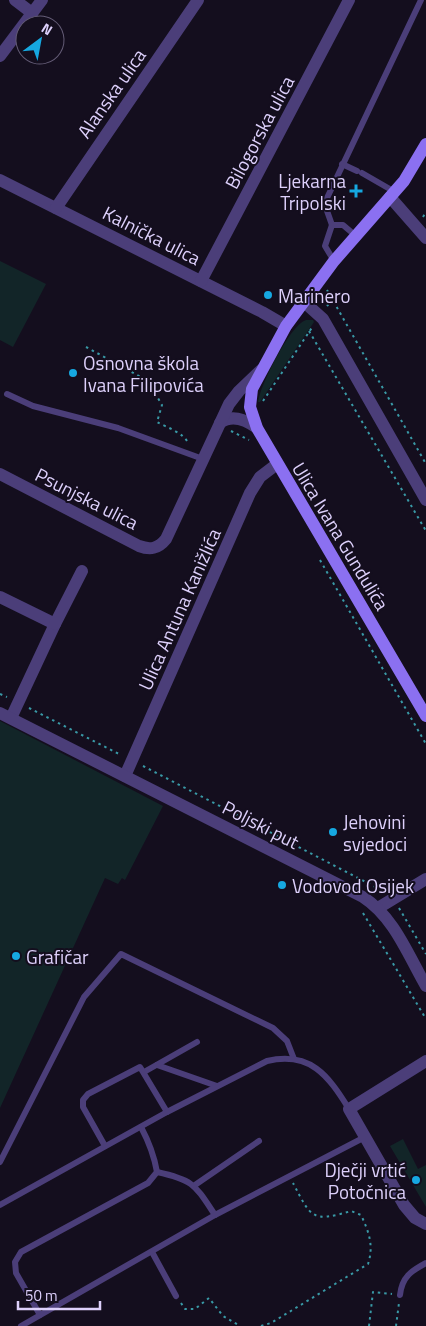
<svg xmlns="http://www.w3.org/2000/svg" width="426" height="1326" font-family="'Titillium Web',sans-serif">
<rect width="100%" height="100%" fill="#140e1e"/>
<!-- green -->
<g fill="#122528">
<path d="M0,261L46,284L13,347L0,340Z"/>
<path d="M306,320H313L314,322L260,402H258C260,385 290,325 306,320Z"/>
<path d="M0,721L163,806L125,880L122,878L118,884L105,878L0,1108Z"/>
<path d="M403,1139L418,1169L426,1165V1207L390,1146Z"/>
</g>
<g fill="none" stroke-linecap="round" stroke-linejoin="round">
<!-- path -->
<g stroke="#3999a6" stroke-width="2" stroke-dasharray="2.5 4" stroke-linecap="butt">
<path d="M423,217L426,212"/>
<path d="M327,290L426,464"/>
<path d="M327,306L332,300"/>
<path d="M309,331L426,531"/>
<path d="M86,347L148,381L162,405L157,422C166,427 184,433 188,443"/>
<path d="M263,401L313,326"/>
<path d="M231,431L249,440"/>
<path d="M320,560L426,744"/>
<path d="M0,694L7,697"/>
<path d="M29,708L121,755"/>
<path d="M143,766L383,891"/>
<path d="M399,908L426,954"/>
<path d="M363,913L426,1019"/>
<path d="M181,1303L185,1309H195L209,1298L223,1316L240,1326"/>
<path d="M261,1326L271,1323L368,1264C374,1246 369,1232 361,1215L351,1211C311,1223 311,1217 293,1183"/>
<path d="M369,1326L373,1292L392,1294"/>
<path d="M396,1326L399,1303"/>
</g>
<!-- service -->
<g stroke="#4b3e79" stroke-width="6">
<path d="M342,164L357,171"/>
<path d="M362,173L395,192"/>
<path d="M332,225L326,208L327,198L421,0"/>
<path d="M334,261L325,246L332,225H343L356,236"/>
<path d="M7,394L33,406L118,428L203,459"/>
<path d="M157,1065L217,1086"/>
<path d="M144,1072L197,1042"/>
<path d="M105,1146L83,1107V1100L88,1094L140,1067L167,1112"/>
<path d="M0,1162L84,997L121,954L273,1028L287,1041L294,1059"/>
<path d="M157,1172C194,1180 195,1185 215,1215"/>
<path d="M195,1185L259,1141"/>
<path d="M0,1205L167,1112L267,1061C310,1051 328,1075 349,1109"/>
<path d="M152,1252L176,1296"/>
<path d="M400,1295C402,1277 411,1271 426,1263"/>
<path d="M40,1315L16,1273L15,1262L21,1252L148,1183L157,1172C154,1155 149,1142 141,1127"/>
<path d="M21,1326L215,1215L365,1137"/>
</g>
<!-- minor -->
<g stroke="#4b3e79" stroke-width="12">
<path d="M15,0L32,13"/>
<path d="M0,56L42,0"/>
<path d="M0,180L262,312L286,326"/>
<path d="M390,197L426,238"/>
<path d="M56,208L198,0"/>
<path d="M201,281L349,0"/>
<path d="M303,301L323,319L426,500"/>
<path d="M220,423C232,414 246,420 257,428"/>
<path d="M0,474L139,546C150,550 158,549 166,539L229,404L239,391L261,370"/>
<path d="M0,597L55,624L11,718"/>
<path d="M55,624L82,571"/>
<path d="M125,776L250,493L260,477L277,464"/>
<path d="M378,908L426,879"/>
<path d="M426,1061L349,1109L404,1205L415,1218L426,1224"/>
</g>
<!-- tertiary -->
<path stroke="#4b3e79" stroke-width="12" d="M0,713L363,897C394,917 408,955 426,986"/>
<!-- secondary -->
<path stroke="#8b70f1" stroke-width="12" d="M426,144L404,181L334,261L286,326L252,389L250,407L257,428L426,716"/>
</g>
<!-- markers -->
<g fill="#16a8e1" stroke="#140e1e" stroke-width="2">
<path d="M353.5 183.5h5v5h5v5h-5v5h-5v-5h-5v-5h5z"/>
<circle cx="268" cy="295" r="5"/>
<circle cx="73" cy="373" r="5"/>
<circle cx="333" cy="832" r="5"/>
<circle cx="282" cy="885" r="5"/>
<circle cx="16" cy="956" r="5"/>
<circle cx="416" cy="1180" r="5"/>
</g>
<g text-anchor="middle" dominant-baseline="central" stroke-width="4" stroke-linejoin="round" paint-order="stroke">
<!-- street labels -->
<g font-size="19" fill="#ddd0fb" stroke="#140e1e">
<text transform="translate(111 93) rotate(-55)">Alanska ulica</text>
<text transform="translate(259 132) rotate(-62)">Bilogorska ulica</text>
<text transform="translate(152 235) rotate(27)">Kalnička ulica</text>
<text transform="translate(87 498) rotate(27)">Psunjska ulica</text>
<text transform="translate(341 536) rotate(59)">Ulica Ivana Gundulića</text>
<text transform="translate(179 609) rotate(-66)">Ulica Antuna Kanižlića</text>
<text transform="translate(261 824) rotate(27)">Poljski put</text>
</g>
<!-- poi labels -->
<g font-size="19" fill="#ddd0fb" stroke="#140e1e" text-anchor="start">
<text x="346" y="180" text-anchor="end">Ljekarna<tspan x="346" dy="22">Tripolski</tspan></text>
<text x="278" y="295">Marinero</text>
<text x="83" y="362">Osnovna škola<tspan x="83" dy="22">Ivana Filipovića</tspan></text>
<text x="343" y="821">Jehovini<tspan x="343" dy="22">svjedoci</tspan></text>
<text x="292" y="885">Vodovod Osijek</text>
<text x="26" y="956">Grafičar</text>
<text x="406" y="1169" text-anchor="end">Dječji vrtić<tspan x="406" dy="22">Potočnica</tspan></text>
</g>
</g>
<!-- north arrow -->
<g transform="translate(40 40) rotate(32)"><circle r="24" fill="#140e1e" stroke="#645c76"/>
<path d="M0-4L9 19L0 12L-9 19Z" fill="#16a8e1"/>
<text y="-8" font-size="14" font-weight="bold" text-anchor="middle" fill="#ddd0fb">N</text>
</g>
<!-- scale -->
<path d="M18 1301v8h82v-8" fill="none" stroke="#ddd0fb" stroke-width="2.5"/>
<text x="25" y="1301" font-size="15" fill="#ddd0fb" stroke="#140e1e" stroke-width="4" paint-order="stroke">50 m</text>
</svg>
